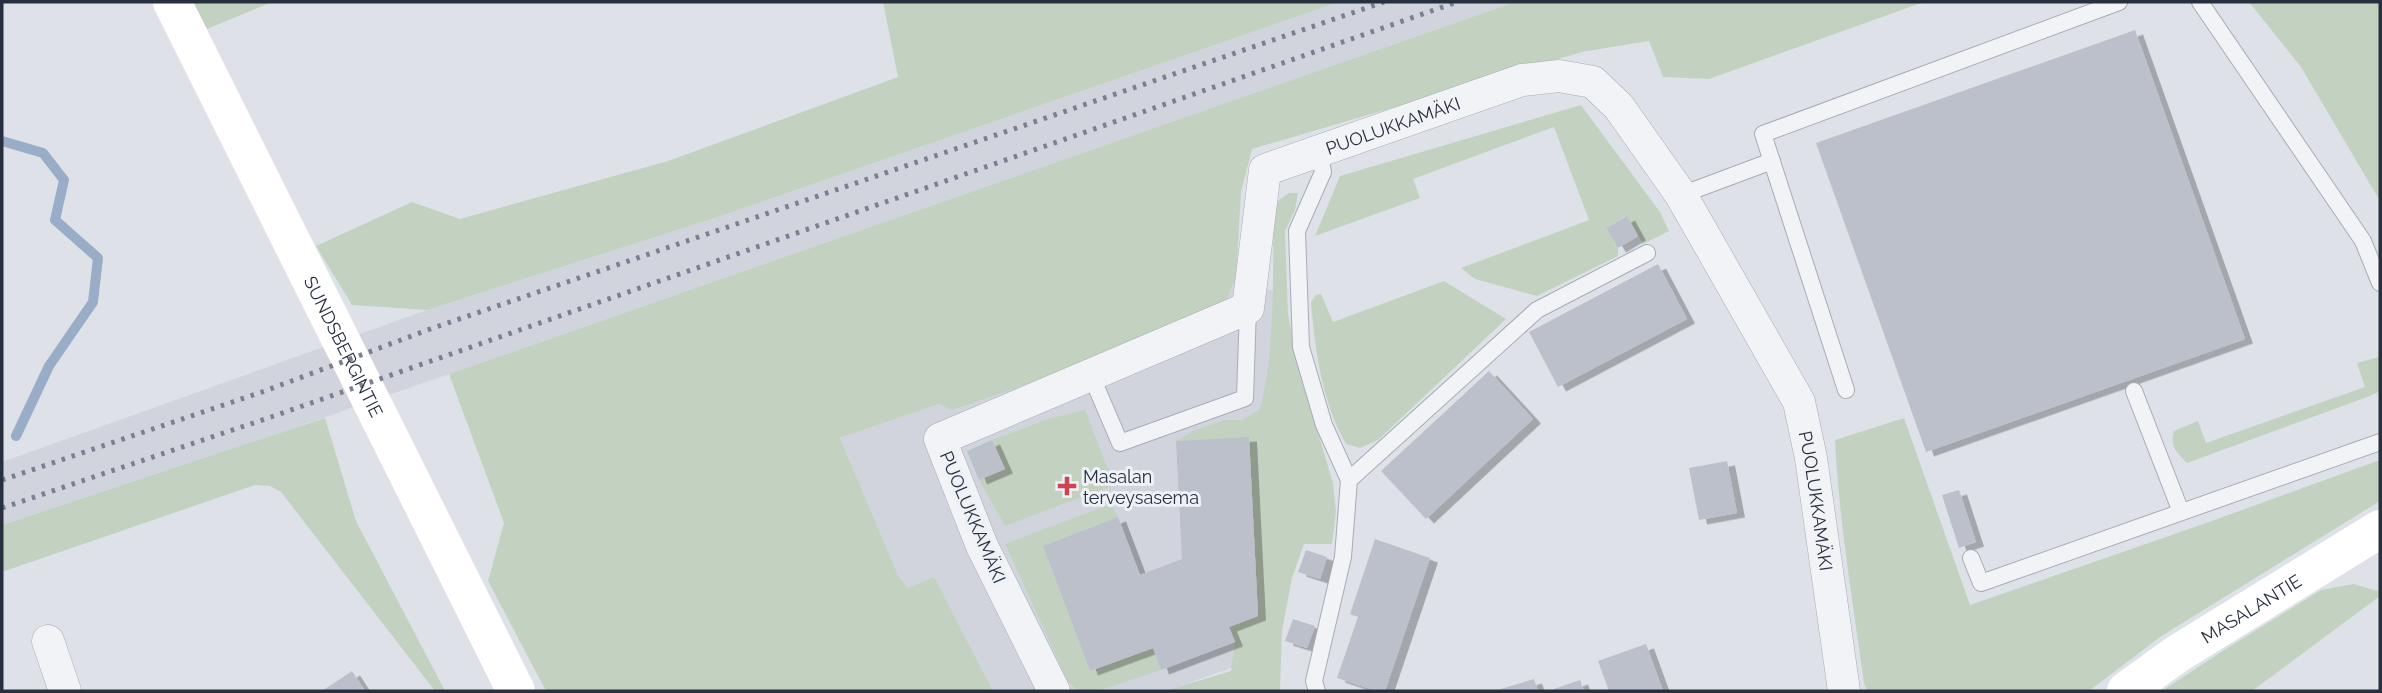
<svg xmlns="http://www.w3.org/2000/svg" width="2382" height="693" font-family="Raleway,sans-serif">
<defs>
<filter id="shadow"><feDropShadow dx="8" dy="4.5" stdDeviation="0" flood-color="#0004"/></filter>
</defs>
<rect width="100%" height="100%" fill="#dee2e8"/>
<!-- built -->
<g fill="#d1d4dd">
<path d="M1339,2H1515L277,434L2,525V462L427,310L718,217Z"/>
<path d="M1212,268L1273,291L1276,652L1166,691H993L934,578L908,588L898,575L840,438L939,404Z"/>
</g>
<!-- green -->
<g fill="#c3d2c0">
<path d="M191,2H272L207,29Z"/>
<path d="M883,2H1339L718,217L427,310L352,305L316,246L412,202L460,219L668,161L898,77Z"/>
<path d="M1515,2H1924L1709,79L1663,77L1649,41L1582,52L1252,149L1241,192L1236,277L1226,301L1066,371L952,410L939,404L840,438L898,575L908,588L934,577L993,691H546L488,581L504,523L449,374Z"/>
<path d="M2249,2H2380V201L2301,67Z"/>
<path d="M1581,105L1660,212L1669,231L1643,244L1626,216L1606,228L1618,248V256L1537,296L1475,279L1461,268L1589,220L1554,127L1413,179L1420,198L1315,236L1340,176Z"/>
<path d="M1289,193H1298L1295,210L1285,231L1288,314L1298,366L1333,483L1336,512L1332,544H1304L1292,578L1282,631L1280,691H1164L1231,671L1235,642L1229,627L1258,616L1249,438L1176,441L1193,431L1224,420H1242L1260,409C1276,349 1272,273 1274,210L1279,200Z"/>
<path d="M1444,281L1506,319L1378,440L1360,448L1346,444C1322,402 1315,350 1311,302L1316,295L1321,294L1333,322Z"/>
<path d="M2379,357L2380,391L2370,396L2187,463C2177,453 2169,446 2174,431L2198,421L2206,443L2365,387L2357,363Z"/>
<path d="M1085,410L1114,485L1005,526L979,480L1005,469L992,440L1048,419Z"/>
<path d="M325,418L356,521L445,691H435L281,492L270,486L255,485L2,572V525Z"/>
<path d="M1904,418L1970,605L2209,522L2380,460V501L2160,637L2089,691H1867L1864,683C1853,602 1839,522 1835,440Z"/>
<path d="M1111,504L1118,517L1043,546L1090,671L1153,648L1161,670L1098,691H1078L1068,682L1005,544Z"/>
<path d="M2353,584L2378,591L2380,596L2252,691H2162L2221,652L2321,590Z"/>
</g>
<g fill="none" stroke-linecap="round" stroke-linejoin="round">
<!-- stream -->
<path stroke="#9aadc8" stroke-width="10" d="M2,141L43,153L64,180L55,220L98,258L93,302L49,366L16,436"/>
</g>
<!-- building -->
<g fill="#bcc0ca" filter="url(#shadow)">
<path d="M2135,30L2245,339L1926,452L1816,143Z"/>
<path d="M1627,216L1638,236L1618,248L1606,228Z"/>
<path d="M1658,264L1687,319L1558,387L1529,332Z"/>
<path d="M1489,371L1533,419L1426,519L1381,471Z"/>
<path d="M1249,437L1258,616L1229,627L1235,642L1161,670L1153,648L1090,671L1043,546L1118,517L1140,575L1182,559L1176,441Z"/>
<path d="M992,440L1005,469L979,480L967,451Z"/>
<path d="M1727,461L1737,513L1699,520L1689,468Z"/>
<path d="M1959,490L1976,542L1959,548L1942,495Z"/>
<path d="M1375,539L1430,558L1385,691H1376L1337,678L1358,617L1350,614Z"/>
<path d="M1306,550L1327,557L1320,579L1298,572Z"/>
<path d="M1293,619L1315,626L1307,648L1285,641Z"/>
<path d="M1646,644L1663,691H1609L1598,661Z"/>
<path d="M352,671L365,691H322Z"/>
<path d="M1534,679L1538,691H1494Z"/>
<path d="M1580,680L1584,691H1555L1554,689Z"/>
</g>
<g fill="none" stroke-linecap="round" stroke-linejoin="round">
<!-- lane casing -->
<g stroke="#a7acb5" stroke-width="18">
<g id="lane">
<path d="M2200,2L2363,241L2380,283"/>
<path d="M1319,151L1323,172L1297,231L1301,347L1324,425L1349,480"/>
<path d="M1681,195L1772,161"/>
<path d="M1091,375L1120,443L1245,398L1248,308"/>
<path d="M1846,390L1763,134L2119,2"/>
<path d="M2134,391L2181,512"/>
<path d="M1971,558L1981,583L2380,442"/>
<path d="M1317,691L1314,681L1343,557L1349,480L1537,310L1647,253"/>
</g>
</g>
<!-- street casing -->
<g stroke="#a7acb5" stroke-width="33">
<g id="street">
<path d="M48,641L65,691"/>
<path id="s1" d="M1054,691L982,546L940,439L1248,308L1265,170L1522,80L1559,76L1593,82L1619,107L1681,195L1799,402L1811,458L1844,691"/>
</g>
</g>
<!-- lane -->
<use href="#lane" stroke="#f1f3f6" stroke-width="16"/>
<!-- street -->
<use href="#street" stroke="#f1f3f6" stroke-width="32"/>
<!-- secondary -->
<g stroke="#fff" stroke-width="38">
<path id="s2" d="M172,2L516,691"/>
<path id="s3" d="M2126,691L2177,654L2380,529"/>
</g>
<!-- rail -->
<g stroke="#788091" stroke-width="5" stroke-dasharray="3.5 7" stroke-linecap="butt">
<path d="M2,480L262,392L433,328L1384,2"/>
<path d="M2,508L271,417L1457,2"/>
</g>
</g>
<!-- markers -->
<path fill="#cc4451" stroke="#eef1f5" stroke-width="2.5" d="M1063.5 475.5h7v7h7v7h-7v7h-7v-7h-7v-7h7z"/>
<g text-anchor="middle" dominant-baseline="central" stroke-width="6" stroke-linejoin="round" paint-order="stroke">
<!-- street labels -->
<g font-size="18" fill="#282f3e" stroke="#eef1f5">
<text stroke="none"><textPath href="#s1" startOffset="886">PUOLUKKAMÄKI</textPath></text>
<text stroke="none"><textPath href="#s2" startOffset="385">SUNDSBERGINTIE</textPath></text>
<text stroke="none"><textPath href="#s1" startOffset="1577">PUOLUKKAMÄKI</textPath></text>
<text transform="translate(973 517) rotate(67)">PUOLUKKAMÄKI</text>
<text stroke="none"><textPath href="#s3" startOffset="150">MASALANTIE</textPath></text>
</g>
<!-- poi labels -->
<g font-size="18" fill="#282f3e" stroke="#eef1f5" text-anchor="start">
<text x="1083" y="476">Masalan<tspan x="1083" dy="21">terveysasema</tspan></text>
</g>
</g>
<!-- border -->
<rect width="2382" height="693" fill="none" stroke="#282f3e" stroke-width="7"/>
</svg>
